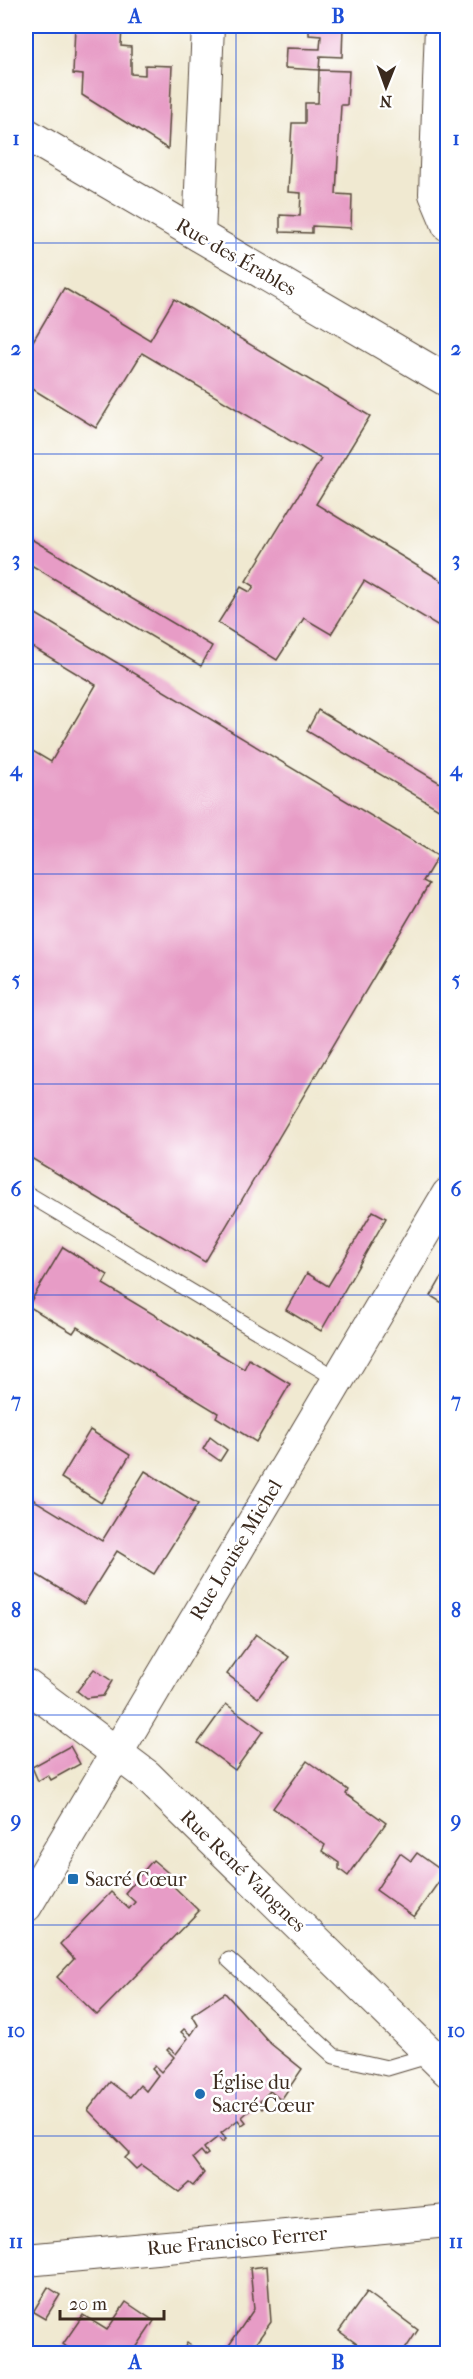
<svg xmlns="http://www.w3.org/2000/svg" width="473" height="2379" font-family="'IM FELL French Canon',serif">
<rect width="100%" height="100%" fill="#fff"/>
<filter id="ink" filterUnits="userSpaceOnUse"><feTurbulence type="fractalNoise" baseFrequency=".0167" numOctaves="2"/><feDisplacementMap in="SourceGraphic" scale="12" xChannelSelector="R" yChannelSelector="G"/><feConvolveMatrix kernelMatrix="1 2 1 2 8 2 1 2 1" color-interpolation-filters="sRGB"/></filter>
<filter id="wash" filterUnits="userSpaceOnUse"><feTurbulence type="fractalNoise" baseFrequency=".008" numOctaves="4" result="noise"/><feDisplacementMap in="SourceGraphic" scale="24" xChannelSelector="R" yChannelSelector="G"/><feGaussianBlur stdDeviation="1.35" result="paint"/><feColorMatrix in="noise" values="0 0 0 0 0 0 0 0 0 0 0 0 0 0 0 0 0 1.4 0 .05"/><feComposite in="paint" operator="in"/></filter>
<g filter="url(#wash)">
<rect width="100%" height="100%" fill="#f0e9d1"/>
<g id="blocks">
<!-- building -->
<g fill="#e79cc6">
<path d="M75,26H122L121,46L131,47V74L145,75V65L172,66L168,149L82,95L83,75L73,74Z"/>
<path d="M309,26H343L342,57L320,56L319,70L285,68L286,48L320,49L321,36L309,35Z"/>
<path d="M319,70L349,71L347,105H341L336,194L352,195L351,228L312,226V233L280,232V215L300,216L301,193L288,192L292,123H305V103H318Z"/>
<path d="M64,288L150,340L174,299L370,416L316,504L447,584V631L364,581L331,634L304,618L277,660L218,623L241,587L250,592L254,586L246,581L321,459L142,353L96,428L26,385V353Z"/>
<path d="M26,536L212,646L201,666L26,562Z"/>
<path d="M26,608L438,856L423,881L429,884L205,1262L26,1155V747L51,762L96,685L26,643Z"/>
<path d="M318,710L447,787V814L307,731Z"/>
<path d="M373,1211L386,1218L321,1331L286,1310L307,1273L328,1286Z"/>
<path d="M63,1247L108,1275L103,1284L244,1369L249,1359L290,1384L256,1442L216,1417L218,1413L77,1327L73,1333L28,1306Z"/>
<path d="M447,1268V1306L431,1296Z"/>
<path d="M90,1430L130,1455L101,1503L61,1478Z"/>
<path d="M210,1437L227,1450L220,1461L203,1449Z"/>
<path d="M145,1471L198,1504L154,1574L117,1551L84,1604L26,1568V1495L102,1541Z"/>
<path d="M256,1634L289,1657L258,1698L227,1674Z"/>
<path d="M94,1669L112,1681L103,1696L86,1698L77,1691Z"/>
<path d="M226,1704L263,1731L235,1770L198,1743Z"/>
<path d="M70,1746L80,1764L51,1780L48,1775L38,1781L32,1767Z"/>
<path d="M307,1761L348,1790L346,1794L386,1823L348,1876L339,1869V1863L322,1851L325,1845L273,1808Z"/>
<path d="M400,1853L411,1861L417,1853L445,1873L414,1917L376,1890Z"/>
<path d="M153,1860L173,1877L169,1882L199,1911L97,2015L57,1977L74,1959L60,1944L111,1892L129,1909L135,1902L125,1893Z"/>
<path d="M225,1993L271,2044L302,2069L281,2100L270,2091L260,2101L264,2107L262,2109L257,2104L242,2117L246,2122L242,2125L238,2120L221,2133L226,2139L222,2142L218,2137L204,2148L208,2154L205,2156L201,2151L193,2158L204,2173L193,2186L189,2183L179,2192L141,2165L136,2169L125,2158L130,2153L88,2110L110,2082L130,2097L140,2085L146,2091L158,2075L152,2069L155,2066L161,2072L174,2057L167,2050L169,2048L176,2054L188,2038L181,2032L184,2029L191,2035L198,2025L192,2015Z"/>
<path d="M267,2266L271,2322L248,2354H223L254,2309L250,2268Z"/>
<path d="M48,2287L60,2295L45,2319L33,2312Z"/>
<path d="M367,2292L418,2330L402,2354H371L339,2331Z"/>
<path d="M126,2302L154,2321L132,2354H76L63,2344L83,2315L107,2330Z"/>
<path d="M187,2343L203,2354H181Z"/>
</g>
</g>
</g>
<g filter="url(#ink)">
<use href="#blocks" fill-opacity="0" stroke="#564739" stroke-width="1.5"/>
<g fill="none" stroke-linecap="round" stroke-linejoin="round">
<!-- lane casing -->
<g stroke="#564739" stroke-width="17">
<g id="lane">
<path d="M26,1193L337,1379"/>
<path d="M229,1960L334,2056L387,2068L431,2055"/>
</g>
</g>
<!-- street casing -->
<g stroke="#564739" stroke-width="34">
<g id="street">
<path d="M441,26L435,194L448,225"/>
<path d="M26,134L448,381"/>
<path d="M199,235L208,26"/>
<path d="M26,1685L146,1775L448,2071"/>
<path d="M26,1906L448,1194"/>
<path d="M26,2260L448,2221"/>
</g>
</g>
<!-- lane -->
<use href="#lane" stroke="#fff" stroke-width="15"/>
<!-- street -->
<use href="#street" stroke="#fff" stroke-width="32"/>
</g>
</g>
<!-- grid -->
<path fill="none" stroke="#1d4ed8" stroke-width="1.5" stroke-opacity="0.55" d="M236,26V2354M26,243H448M26,454H448M26,664H448M26,874H448M26,1084H448M26,1295H448M26,1505H448M26,1715H448M26,1925H448M26,2136H448"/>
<!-- markers -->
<g fill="#1f6fb2" stroke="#fff" stroke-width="2">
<rect x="67" y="1873" width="12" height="12" rx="3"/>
<circle cx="200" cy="2094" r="6"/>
</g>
<g text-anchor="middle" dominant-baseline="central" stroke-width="5" stroke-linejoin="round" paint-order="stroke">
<!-- street labels -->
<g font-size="20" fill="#3b2a1e" stroke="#fff">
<text transform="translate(236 257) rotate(30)">Rue des Érables</text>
<text transform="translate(236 1550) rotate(-59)">Rue Louise Michel</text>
<text transform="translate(243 1871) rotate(44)">Rue René Valognes</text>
<text transform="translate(237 2241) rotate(-5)">Rue Francisco Ferrer</text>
</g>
<!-- poi labels -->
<g font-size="20" fill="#3b2a1e" stroke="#fff" text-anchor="start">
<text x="85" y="1879">Sacré Cœur</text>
<text x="212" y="2082">Église du<tspan x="212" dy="23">Sacré-Cœur</tspan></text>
</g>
</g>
<!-- margin -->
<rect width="473" height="2379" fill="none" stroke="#fff" stroke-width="66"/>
<!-- north arrow -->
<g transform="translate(386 87) rotate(181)" stroke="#ffffff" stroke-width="4.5" paint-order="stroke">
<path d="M0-4.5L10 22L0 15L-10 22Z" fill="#3b2a1e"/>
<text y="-9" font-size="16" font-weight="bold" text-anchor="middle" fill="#3b2a1e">N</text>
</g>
<!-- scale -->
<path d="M60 2310v9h104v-9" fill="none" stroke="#3b2a1e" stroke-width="3"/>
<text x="69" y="2310" font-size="18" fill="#3b2a1e" stroke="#ffffff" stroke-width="4.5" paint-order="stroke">20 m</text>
<rect x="33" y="33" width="407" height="2313" fill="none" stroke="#1d4ed8" stroke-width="2"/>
<g font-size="20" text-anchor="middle" font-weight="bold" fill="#1d4ed8">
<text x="135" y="23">A</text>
<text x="338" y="23">B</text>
<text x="16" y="145">1</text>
<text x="456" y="145">1</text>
<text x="16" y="355">2</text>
<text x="456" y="355">2</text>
<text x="16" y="566">3</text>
<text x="456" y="566">3</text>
<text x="16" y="776">4</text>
<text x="456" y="776">4</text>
<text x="16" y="986">5</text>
<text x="456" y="986">5</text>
<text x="16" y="1196">6</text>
<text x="456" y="1196">6</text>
<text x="16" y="1407">7</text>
<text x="456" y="1407">7</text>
<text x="16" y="1617">8</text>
<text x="456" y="1617">8</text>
<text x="16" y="1827">9</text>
<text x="456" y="1827">9</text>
<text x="16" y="2037">10</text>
<text x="456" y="2037">10</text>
<text x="16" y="2248">11</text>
<text x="456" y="2248">11</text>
<text x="135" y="2369">A</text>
<text x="338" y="2369">B</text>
</g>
</svg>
